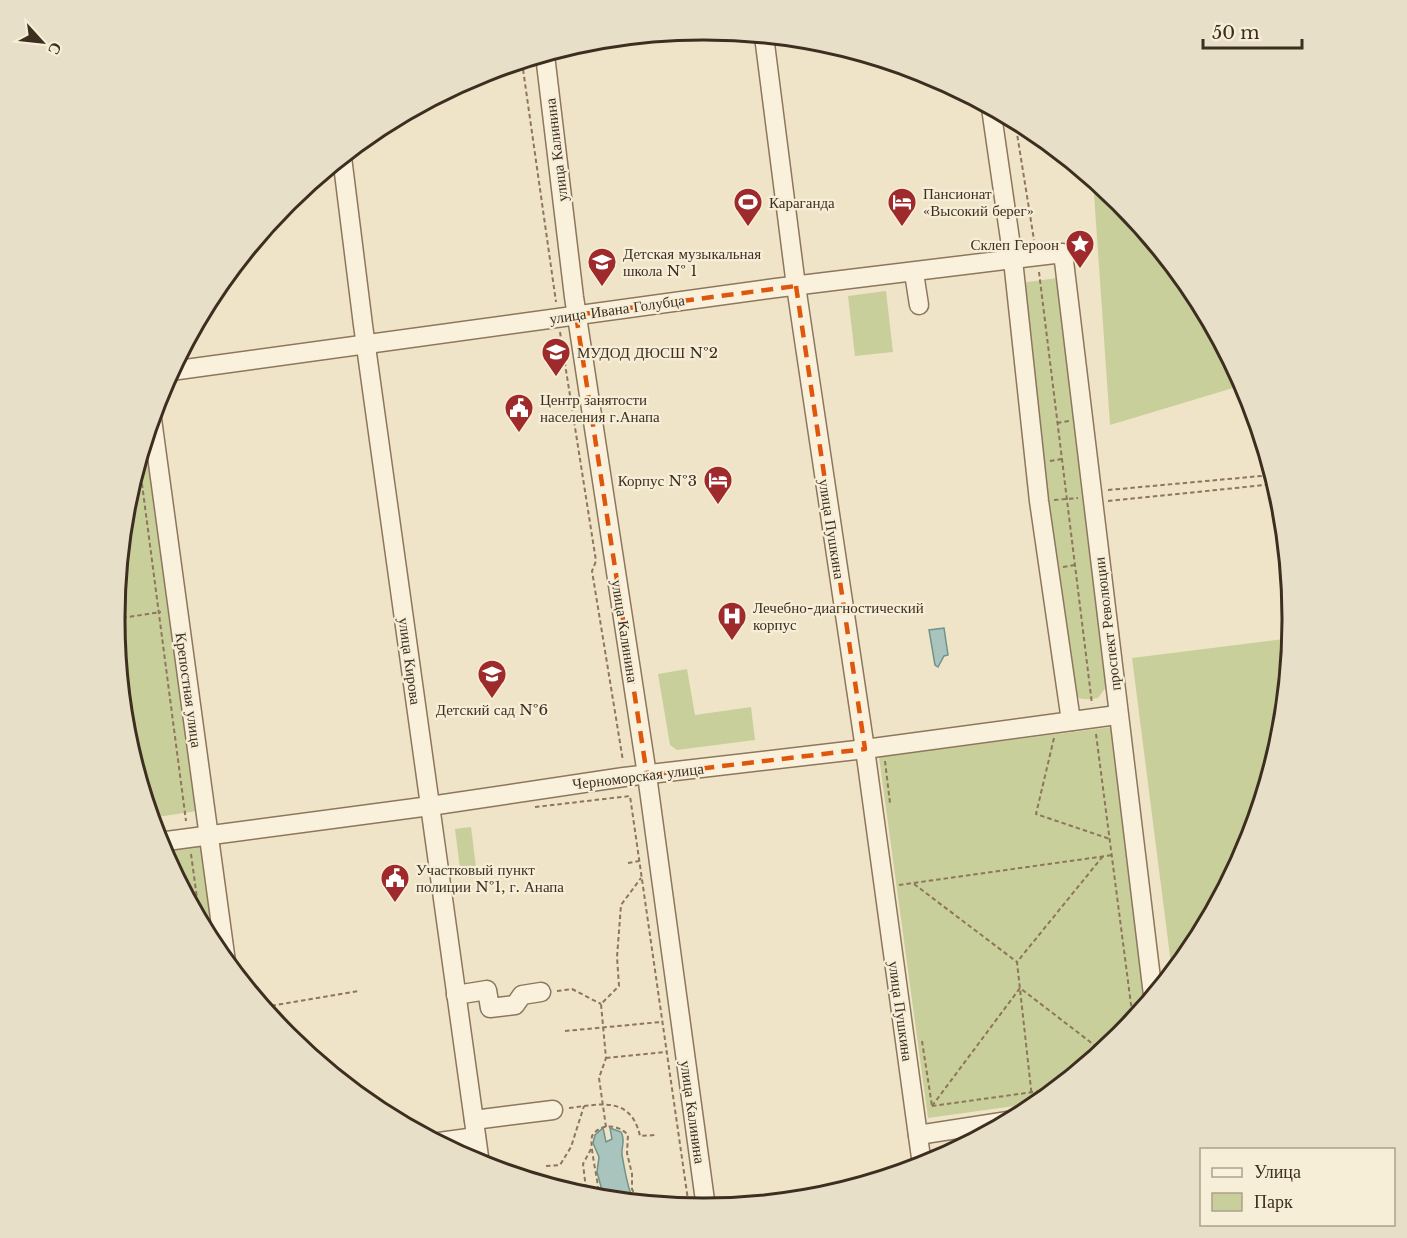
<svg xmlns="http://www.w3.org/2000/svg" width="1407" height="1238" font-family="'Libre Baskerville',serif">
<rect width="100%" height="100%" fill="#f0e4c8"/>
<!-- green -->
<g fill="#c9cf9b">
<path d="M1093,180L1120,203L1193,292L1243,385L1110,425Z"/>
<path d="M1058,278L1109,683L1098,698C1086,700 1079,701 1071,692L1020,283Z"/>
<path d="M886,291L893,352L855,356L848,296Z"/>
<path d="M147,434L197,811L151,818L126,734L115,619L126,504Z"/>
<path d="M1291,638L1281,734L1248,845L1193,947L1172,972L1132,658Z"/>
<path d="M687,669L695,715L751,707L755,740L677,750L670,745L658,674Z"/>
<path d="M1112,727L1148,1001L1120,1036L1037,1103L928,1118L879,757Z"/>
<path d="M471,827L476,867L460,869L455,829Z"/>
<path d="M202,846L213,946L163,851Z"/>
</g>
<!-- water -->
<g fill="#a9c4bc" stroke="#6f938a" stroke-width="1.5">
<path d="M944,628L948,655L944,656L938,667L935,665L929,630Z"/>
<path d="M603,1128L606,1142L612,1139L610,1128L621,1132C626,1141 621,1146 622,1155C625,1170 627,1188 634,1201L601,1198L603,1194L597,1172L599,1157L593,1143L595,1135Z"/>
</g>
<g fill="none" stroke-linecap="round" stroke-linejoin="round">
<!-- minor casing -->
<g stroke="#8d765c" stroke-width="21">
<g id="minor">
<path d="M764,36L796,286L865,749L922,1165"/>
<path d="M545,55L574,297L647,775L706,1208"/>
<path d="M991,108L1013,260L1039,501L1071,721"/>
<path d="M342,157L363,325L480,1164"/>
<path d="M914,273L919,305"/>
<path d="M171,371L776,288L1063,253L1153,995"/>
<path d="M152,419L226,962"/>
<path d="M159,842L430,806L624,777L865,749L1117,715"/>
<path d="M456,995L487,990L490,1008L515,1005L522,995L541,992"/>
<path d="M474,1120L553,1110"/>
<path d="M918,1135L1008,1121"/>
<path d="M439,1142L476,1137"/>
</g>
</g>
<!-- path -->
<g stroke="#8d765c" stroke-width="2" stroke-dasharray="4.5 3" stroke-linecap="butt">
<path d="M522,62L556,302"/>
<path d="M1015,121L1034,240"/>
<path d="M1039,272L1092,704"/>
<path d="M560,332L596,561L592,571L623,761"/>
<path d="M1057,423L1069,421"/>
<path d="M139,461L186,821"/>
<path d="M1050,461L1062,459"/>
<path d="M1108,490L1272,475"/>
<path d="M1054,500L1078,498"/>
<path d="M1108,501L1275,484"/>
<path d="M1063,567L1075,565"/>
<path d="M115,619L161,612"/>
<path d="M1096,734L1133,1020"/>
<path d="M1054,738L1036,814L1110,839"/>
<path d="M885,761L890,803"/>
<path d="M535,807L630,796L689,1207"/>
<path d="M191,854L200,920"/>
<path d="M628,863L639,861"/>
<path d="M914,884L1017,962"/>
<path d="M899,885L1113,855"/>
<path d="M557,991L572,989L601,1004"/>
<path d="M264,1007L359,991"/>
<path d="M565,1031L661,1022"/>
<path d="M922,1041L932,1106"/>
<path d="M606,1058L666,1052"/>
<path d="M932,1106L1020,988L1102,1051"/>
<path d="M932,1106L1055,1089"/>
<path d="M1033,1107L1017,962L1103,856"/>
<path d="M569,1108C601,1104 631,1096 640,1136L656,1135"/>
<path d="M606,1127L599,1078L606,1058L601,1004L619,986L617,957L621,905L641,878"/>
<path d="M591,1149L583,1164L586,1189L596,1197"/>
<path d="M546,1166L560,1165L571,1147L584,1106"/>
<path d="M598,1198C601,1188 589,1150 592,1136C600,1123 618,1124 628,1135L627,1153L632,1174V1189L638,1202"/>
</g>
<!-- minor -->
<use href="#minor" stroke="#faf1dc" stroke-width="18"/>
</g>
<!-- marked area -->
<path fill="none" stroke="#df570d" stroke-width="4.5" stroke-dasharray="12 8" stroke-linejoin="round" d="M796,286L865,749L647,775L576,315Z"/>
<!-- icons -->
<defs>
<g id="stadium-pin" transform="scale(1.5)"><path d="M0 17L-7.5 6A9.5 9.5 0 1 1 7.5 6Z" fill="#9e2a2b" stroke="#f7eed8"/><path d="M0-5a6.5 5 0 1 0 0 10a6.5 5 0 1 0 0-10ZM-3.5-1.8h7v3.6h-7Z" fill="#fff"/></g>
<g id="hotel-pin" transform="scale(1.5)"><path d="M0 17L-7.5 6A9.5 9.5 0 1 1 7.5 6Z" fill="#9e2a2b" stroke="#f7eed8"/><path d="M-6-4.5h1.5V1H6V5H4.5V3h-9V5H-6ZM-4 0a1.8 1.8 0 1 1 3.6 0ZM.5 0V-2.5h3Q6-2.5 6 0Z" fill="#fff"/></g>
<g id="sight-pin" transform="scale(1.5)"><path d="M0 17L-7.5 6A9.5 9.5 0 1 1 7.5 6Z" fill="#9e2a2b" stroke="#f7eed8"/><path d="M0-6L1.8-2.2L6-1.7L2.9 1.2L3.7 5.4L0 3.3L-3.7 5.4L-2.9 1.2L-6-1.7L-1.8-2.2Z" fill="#fff"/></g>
<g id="school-pin" transform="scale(1.5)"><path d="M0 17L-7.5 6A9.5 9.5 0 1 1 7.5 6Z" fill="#9e2a2b" stroke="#f7eed8"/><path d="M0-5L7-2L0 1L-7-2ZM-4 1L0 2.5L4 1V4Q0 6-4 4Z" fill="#fff"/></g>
<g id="civic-pin" transform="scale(1.5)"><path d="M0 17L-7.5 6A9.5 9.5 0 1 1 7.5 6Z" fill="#9e2a2b" stroke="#f7eed8"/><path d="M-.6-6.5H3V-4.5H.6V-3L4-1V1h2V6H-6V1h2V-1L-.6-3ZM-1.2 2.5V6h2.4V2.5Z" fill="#fff"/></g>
<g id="hospital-pin" transform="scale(1.5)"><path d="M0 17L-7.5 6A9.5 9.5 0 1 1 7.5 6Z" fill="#9e2a2b" stroke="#f7eed8"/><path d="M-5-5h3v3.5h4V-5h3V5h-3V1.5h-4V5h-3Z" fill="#fff"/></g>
</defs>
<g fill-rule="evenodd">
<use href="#stadium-pin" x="748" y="202"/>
<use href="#hotel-pin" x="902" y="202"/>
<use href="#sight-pin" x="1080" y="244"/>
<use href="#school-pin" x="602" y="262"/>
<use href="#school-pin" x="556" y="352"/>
<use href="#civic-pin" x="519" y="408"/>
<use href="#hotel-pin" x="718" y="480"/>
<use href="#hospital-pin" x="732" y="616"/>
<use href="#school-pin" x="492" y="674"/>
<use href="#civic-pin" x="395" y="878"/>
</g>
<g text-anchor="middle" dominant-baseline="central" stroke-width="4.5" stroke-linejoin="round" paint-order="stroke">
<!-- street labels -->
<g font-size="15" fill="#3d2e20" stroke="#f7eed8">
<text transform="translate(556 150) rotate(-97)">улица Калинина</text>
<text transform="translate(617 309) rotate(-8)">улица Ивана Голубца</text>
<text transform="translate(832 529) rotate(81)">улица Пушкина</text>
<text transform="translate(1107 624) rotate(-97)">проспект Революции</text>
<text transform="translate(625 631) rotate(81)">улица Калинина</text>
<text transform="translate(410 661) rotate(82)">улица Кирова</text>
<text transform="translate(189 690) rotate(82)">Крепостная улица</text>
<text transform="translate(638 776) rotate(-7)">Черноморская улица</text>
<text transform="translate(901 1011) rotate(82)">улица Пушкина</text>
<text transform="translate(693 1112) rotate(82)">улица Калинина</text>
</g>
<!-- poi labels -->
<g font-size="15" fill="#3d2e20" stroke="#f7eed8" text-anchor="start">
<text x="923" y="193">Пансионат<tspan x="923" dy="17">«Высокий берег»</tspan></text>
<text x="769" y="202">Караганда</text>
<text x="1059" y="244" text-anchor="end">Склеп Героон</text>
<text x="623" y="253">Детская музыкальная<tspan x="623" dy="17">школа № 1</tspan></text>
<text x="577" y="352">МУДОД ДЮСШ №2</text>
<text x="540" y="399">Центр занятости<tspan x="540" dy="17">населения г.Анапа</tspan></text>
<text x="697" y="480" text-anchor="end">Корпус №3</text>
<text x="753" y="607">Лечебно-диагностический<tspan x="753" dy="17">корпус</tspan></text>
<text x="492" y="709" text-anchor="middle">Детский сад №6</text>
<text x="416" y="869">Участковый пункт<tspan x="416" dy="17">полиции №1, г. Анапа</tspan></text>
</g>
</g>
<!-- crop -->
<path d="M0 0H1407V1238H0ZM703 40H704A578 578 0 0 1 1282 618V620A578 578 0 0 1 704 1198H703A578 578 0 0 1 125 620V618A578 578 0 0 1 703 40Z" fill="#e8dfc9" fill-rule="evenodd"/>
<path fill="none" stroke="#3d2e20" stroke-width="3" d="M703 40H704A578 578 0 0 1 1282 618V620A578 578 0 0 1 704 1198H703A578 578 0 0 1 125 620V618A578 578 0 0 1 703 40Z"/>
<!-- legend -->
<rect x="1200" y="1148" width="195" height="78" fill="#f7eed8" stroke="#ada18e" stroke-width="1.5"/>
<rect x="1212" y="1168" width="30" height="9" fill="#faf1dc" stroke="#ada18e" stroke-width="1.5"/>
<text x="1254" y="1178" font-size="18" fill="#3d2e20">Улица</text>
<rect x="1212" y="1193" width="30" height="18" fill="#c9cf9b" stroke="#ada18e" stroke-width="1.5"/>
<text x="1254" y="1208" font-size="18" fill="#3d2e20">Парк</text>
<!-- north arrow -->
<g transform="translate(42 42) rotate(117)" stroke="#f7eed8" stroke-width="4.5" paint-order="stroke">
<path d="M0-4.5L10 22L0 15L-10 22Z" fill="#3d2e20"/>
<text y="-9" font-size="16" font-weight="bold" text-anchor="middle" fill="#3d2e20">С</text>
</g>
<!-- scale -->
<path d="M1203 39v9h99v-9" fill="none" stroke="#3d2e20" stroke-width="3"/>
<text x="1212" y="39" font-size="18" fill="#3d2e20" stroke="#f7eed8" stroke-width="4.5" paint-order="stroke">50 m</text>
</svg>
